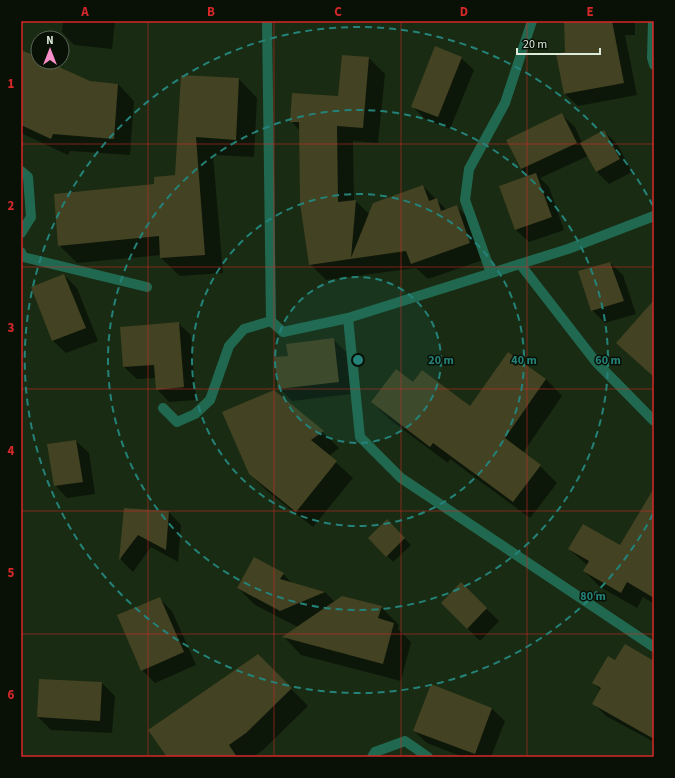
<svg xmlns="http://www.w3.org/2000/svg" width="675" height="778" font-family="'Source Sans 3',sans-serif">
<rect width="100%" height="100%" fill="#192b12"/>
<!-- shadow -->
<g fill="#0007">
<path d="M63,21H115L112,49L74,45L62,32Z"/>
<path d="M565,21H635V35H625L637,95L578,106L565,94Z"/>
<path d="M369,58L385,74L378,143L353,141L354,201H356L369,214L423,186L447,210L456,206L472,222L486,259L428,279L416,268L326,280L310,264L300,131L291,121L339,98Z"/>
<path d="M461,58L474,70L450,129L425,119L412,106Z"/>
<path d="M38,59V62H46L90,82L118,84L134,101L130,155L70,151L68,155L21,133V64Z"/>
<path d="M182,76L239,79L257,98L254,157L213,155L223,273L180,276L161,258V255L77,263L59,245L176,176Z"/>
<path d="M562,115L575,127L582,143L604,131L617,144L632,172L609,184L597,172L588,156L540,178L549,187L564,230L529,242L516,230L500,187L529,176L521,169Z"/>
<path d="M610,263L623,275L636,314L605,323L592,310Z"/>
<path d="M64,275L77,288L98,341L66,353L53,341L32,287Z"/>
<path d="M178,323L191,335L196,400L169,402L157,389L156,378L137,379L124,367Z"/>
<path d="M333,339L346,352L351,394L292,401L279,388L289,357Z"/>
<path d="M546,379L562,396L523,453L540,466L557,483L530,518L450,459L448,463L389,419L372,402L414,383L470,408Z"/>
<path d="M273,392L323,432L339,448L329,456L353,478L313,527L267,491L250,474Z"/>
<path d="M76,441L89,453L95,494L67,498L55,485Z"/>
<path d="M654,490V604L643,597L637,608L600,587L584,571L588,566L569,549L620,547Z"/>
<path d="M125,509L169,512L181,525L178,562L151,547L133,572L121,560Z"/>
<path d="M387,521L411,545L393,562L369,538Z"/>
<path d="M283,574L293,584L325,592L335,602L381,607L399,625L398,629L411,642L401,681L301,655L284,637L298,627L255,605L238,588Z"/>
<path d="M461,584L499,621L480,641L442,603Z"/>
<path d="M159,598L172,611L196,665L155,683L142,670Z"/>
<path d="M258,655L308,706L263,750L253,757H169Z"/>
<path d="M616,662L654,663V742L606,716L593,703L601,690L593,683Z"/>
<path d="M40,680L102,683L115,696L112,733L51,730L38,717Z"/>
<path d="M431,685L492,709L505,721L491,757H463L427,743L414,731Z"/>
</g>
<!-- building -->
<g fill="#434222">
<path d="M564,21H612L624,83L564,94L556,54L565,52Z"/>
<path d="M435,46L462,57L438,117L411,107Z"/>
<path d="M21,50L38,57V62H48L90,81L118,84L114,139L53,134L51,139L21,125Z"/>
<path d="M342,55L369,57L363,128L337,126L338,202L356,200L351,258L373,203L423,185L429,201L437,198L441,211L457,205L470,243L411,264L406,251L309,265L300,203L299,122H290L292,93L338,96Z"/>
<path d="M181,75L239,78L236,140L196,137L205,255L160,258L159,236L58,246L54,194L154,184V177L175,175Z"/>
<path d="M562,113L577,143L521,169L506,140Z"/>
<path d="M604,130L620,159L596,172L580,143Z"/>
<path d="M536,173L552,217L515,230L499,186Z"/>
<path d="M610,262L624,301L591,311L578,271Z"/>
<path d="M64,274L86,328L52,341L31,287Z"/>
<path d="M654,300V377L616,343Z"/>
<path d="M179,322L184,387L156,390L154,365L123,367L120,327Z"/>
<path d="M334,338L339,382L278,389L274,357L288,356L286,344Z"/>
<path d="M508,352L546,379L505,438L541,465L513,502L433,443L430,447L371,402L396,369L413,382L422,370L470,406Z"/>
<path d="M274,390L324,431L311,440L337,461L296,512L249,474L222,412Z"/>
<path d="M76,440L83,482L54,486L47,444Z"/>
<path d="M654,488V598L627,582L621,593L583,571L589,561L568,549L583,524L620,545Z"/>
<path d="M124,508L169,511L166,550L138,535L119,560Z"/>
<path d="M387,519L405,538L386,557L368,538Z"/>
<path d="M254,557L284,573L280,579L325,592L280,611L237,588Z"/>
<path d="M461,582L487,608L467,629L441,603Z"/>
<path d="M342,596L382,606L378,618L394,623L383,664L282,637Z"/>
<path d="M160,597L184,652L141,671L117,615Z"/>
<path d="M625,644L654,661V739L592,704L601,688L592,683L608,656L615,660Z"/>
<path d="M258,654L292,688L246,733L229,745L237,757H167L148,730Z"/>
<path d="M39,679L102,682L100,721L37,717Z"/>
<path d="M431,684L492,708L475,754L413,731Z"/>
</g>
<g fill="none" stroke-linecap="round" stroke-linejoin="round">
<!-- minor -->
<g stroke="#216850" stroke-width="10">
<path d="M267,21L271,321L283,332L348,318L520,264L568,249L654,216"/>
<path d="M653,21L652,58L654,65"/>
<path d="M21,171L28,177L31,217L21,233"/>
<path d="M21,252L23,257L147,287"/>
<path d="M520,264L596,362L654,421"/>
<path d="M491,273L465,200L469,169L505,103L532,21"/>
<path d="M348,318L360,437L401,478L654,647"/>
<path d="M163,408L177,422L195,414L210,400L229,346L244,329L271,321"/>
<path d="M372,757L375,752L405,741L428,757"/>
</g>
</g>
<!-- grid -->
<path fill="none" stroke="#d62828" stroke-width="1" stroke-opacity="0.55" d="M148,21V757M274,21V757M401,21V757M527,21V757M21,144H654M21,267H654M21,389H654M21,511H654M21,634H654"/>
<!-- distance rings -->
<circle cx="358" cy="360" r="83" fill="#248279" fill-opacity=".12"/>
<g fill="none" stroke="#248279" stroke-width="2" stroke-dasharray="7 5">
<circle cx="358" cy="360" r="83"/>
<circle cx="358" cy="360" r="166"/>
<circle cx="358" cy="360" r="250"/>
<path d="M653 514A333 333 0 1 1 653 206"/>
</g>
<circle cx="358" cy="360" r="6" fill="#248279" stroke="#091107" stroke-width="2"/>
<g font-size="12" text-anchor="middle" font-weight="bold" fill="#248279" stroke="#091107" stroke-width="3" stroke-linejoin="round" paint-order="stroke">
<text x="441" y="364">20 m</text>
<text x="524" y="364">40 m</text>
<text x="608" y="364">60 m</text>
<text x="593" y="600">80 m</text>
</g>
<!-- border -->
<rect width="675" height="778" fill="none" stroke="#091107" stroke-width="44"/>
<!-- north arrow -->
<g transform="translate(50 50)"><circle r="19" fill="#091107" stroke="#5e675b"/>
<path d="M0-3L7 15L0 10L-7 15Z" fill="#f990ca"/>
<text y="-6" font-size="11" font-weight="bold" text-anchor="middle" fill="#dde9d9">N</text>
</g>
<!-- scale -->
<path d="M517 48v6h83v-6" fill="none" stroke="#dde9d9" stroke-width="2"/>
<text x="523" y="48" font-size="12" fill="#dde9d9" stroke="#091107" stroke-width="3" paint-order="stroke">20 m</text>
<rect x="22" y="22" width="631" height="734" fill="none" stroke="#d62828" stroke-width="1.5"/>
<g font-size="13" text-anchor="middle" font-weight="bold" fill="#d62828">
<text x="85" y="16">A</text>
<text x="211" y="16">B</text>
<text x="338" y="16">C</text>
<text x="464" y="16">D</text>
<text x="590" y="16">E</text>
<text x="11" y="88">1</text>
<text x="11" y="210">2</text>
<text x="11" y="332">3</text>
<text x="11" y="455">4</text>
<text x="11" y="577">5</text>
<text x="11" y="699">6</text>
</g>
</svg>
